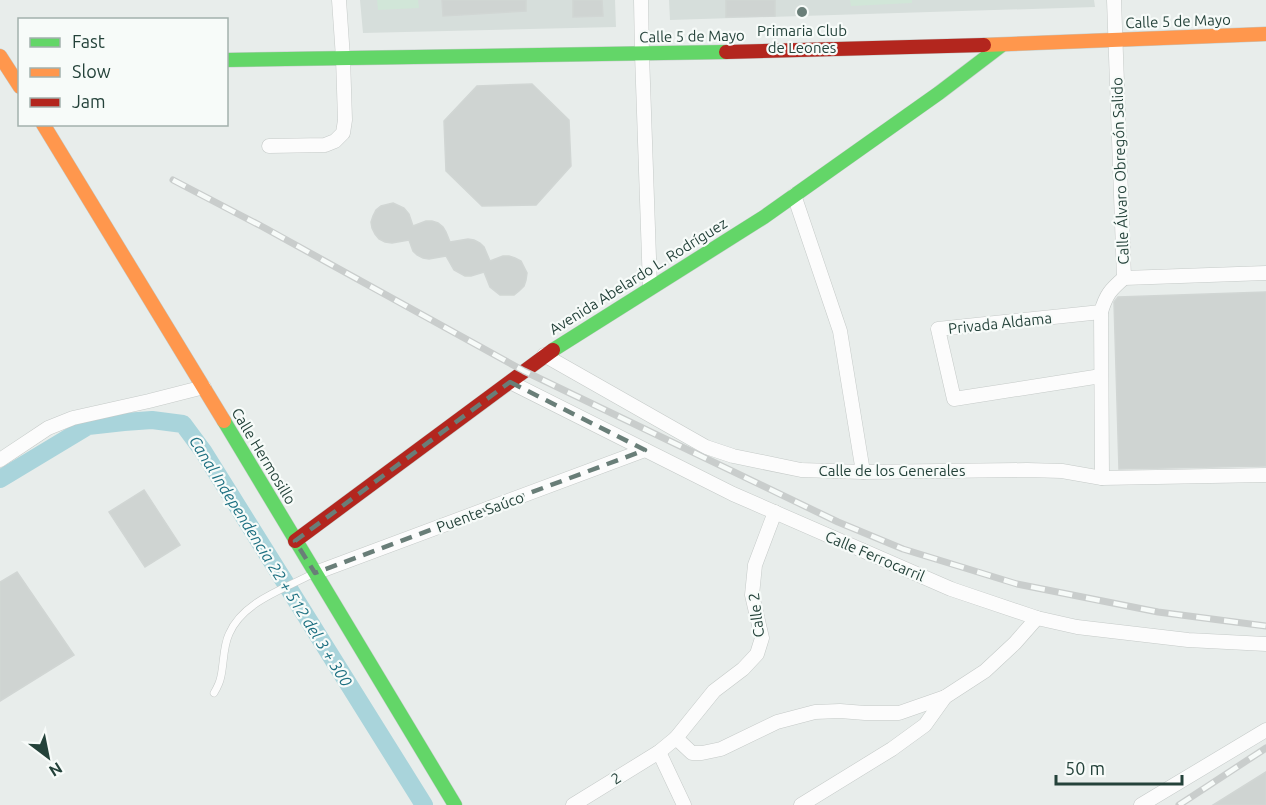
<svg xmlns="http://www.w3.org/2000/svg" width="1266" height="805" font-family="Ubuntu,sans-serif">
<rect width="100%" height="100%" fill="#e8edeb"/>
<!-- built -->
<g fill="#d6dedb">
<path d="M360,0H615L616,27L363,33Z"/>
<path d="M669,0H1094L1095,7L670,20Z"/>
</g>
<!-- green -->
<g fill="#d1e6d8">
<path d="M377,0H418L419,8L378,10Z"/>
<path d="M850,0H912V3L851,6Z"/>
</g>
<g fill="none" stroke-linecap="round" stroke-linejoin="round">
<!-- canal -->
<path stroke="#a9d4db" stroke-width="18" d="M0,479L88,426L124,422L152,420L183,424L203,451L424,805"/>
</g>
<!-- building -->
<g fill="#cfd4d2" stroke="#d1d6d4" stroke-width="1.5">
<path d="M442,0H526V11L443,16Z"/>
<path d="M573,0H602L603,16L573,17Z"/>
<path d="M726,0H775V16L726,17Z"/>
<path d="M532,84L569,120L571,166L536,205L482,206L446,171L444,121L477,86Z"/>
<path d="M393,203L404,208L409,214L413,226L426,221H432L438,223L443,227L446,232L450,242L468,239L474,240L480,243L484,247L490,261L503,256H509L515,258L521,261L527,273L526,280L524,286L519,291L514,295H500L490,287L484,272L471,276H465L454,270L446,256L429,259L423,258L417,255L413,251L409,240L392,243L385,242L379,239L375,234L372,228L371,222L373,216L376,210L381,206Z"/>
<path d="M1266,292V466L1119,469L1114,302L1118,297Z"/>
<path d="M144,490L180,545L145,567L109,512Z"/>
<path d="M17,572L74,655L0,701V582Z"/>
<path d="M1266,772V805H1213Z"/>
</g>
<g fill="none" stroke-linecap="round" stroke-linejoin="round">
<!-- lane casing -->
<g stroke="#c5cac8" stroke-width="8">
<path id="lane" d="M214,693C217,688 220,682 221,676C224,662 223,647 229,634C243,601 285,589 314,573"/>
</g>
<!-- street casing -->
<g stroke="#c5cac8" stroke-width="15">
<g id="street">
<path d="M641,0L642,54L650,287"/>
<path d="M1114,0L1124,278"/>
<path d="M269,146L325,145L335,141L343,133L345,120L343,58L339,0"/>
<path d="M794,195L840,331L863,472"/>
<path d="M1124,278L1266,273"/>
<path d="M1101,312L938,329L954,399L1101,376"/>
<path d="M544,355L706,447L733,456L801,470L863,472L1027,470L1062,471L1102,478L1266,475"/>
<path d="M510,382L733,494L951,589L1037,618L1077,627L1188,640L1266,644"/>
<path d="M0,460L48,428L73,418L149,401L204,387"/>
<path d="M1102,478L1101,312C1106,295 1110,290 1124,278"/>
<path d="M315,573L645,450"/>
<path d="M676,738L692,753H702L721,749L777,722L815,712L840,711L865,713H899L945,697"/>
<path d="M659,752L684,805"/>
<path d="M573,805L659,752L676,738L714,691L743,669L757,654L762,638L752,595L755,565L775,512"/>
<path d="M801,805L892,749L925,725L945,697L985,671L1015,643L1037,618"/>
<path d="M1141,805L1266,730"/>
</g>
</g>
<!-- fast casing -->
<g stroke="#c3cbc8" stroke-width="15">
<g id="fast">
<path d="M226,60L726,52"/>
<path d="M553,350L764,217L939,93L1002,45"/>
<path d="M224,421L455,805"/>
</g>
</g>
<!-- slow casing -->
<g stroke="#c3cbc8" stroke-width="15">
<g id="slow">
<path d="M984,45L1266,34"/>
<path d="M0,56L20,87"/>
<path d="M43,124L224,421"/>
</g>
</g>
<!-- jam casing -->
<g stroke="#c3cbc8" stroke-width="15">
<g id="jam">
<path d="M726,52L984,45"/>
<path d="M295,541L553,350"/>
</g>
</g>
<!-- lane -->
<use href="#lane" stroke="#fcfcfc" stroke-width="7"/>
<!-- street -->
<use href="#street" stroke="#fcfcfc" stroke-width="14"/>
<!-- fast -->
<use href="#fast" stroke="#63d668" stroke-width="14"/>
<!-- slow -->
<use href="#slow" stroke="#ff974d" stroke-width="14"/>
<!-- jam -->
<use href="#jam" stroke="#b3261e" stroke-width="14"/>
<!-- rail casing -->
<g stroke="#c9cdcc" stroke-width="7">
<g id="rail">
<path d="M173,180L263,227L524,371L838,522L903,549L1017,584L1158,612L1266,626"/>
<path d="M1179,805L1266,748"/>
</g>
</g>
<!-- rail -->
<use href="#rail" stroke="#f7fbf9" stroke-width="4.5" stroke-dasharray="14" stroke-linecap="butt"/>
</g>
<!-- marked area -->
<path fill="none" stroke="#697e78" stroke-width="4.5" stroke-dasharray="12 8" stroke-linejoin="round" d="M510,382L645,450L315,573L295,541Z"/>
<!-- markers -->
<circle fill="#697e78" stroke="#f7fbf9" stroke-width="2" cx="802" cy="12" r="6"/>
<g text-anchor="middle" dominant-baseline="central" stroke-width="4.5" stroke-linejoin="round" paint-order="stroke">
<!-- street labels -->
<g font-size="15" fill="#24423a" stroke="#f7fbf9">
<text transform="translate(1178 21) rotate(-2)">Calle 5 de Mayo</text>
<text transform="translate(692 36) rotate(-1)">Calle 5 de Mayo</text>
<text transform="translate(1120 171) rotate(-92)">Calle Álvaro Obregón Salido</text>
<text transform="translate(638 276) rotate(-32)">Avenida Abelardo L. Rodríguez</text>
<text transform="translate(1000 323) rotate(-6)">Privada Aldama</text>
<text transform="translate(264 456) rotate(59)">Calle Hermosillo</text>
<text x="892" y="470">Calle de los Generales</text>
<text transform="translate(480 512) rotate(-20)">Puente Saúco</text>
<text transform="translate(875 556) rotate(23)">Calle Ferrocarril</text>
<text transform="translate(756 615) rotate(-97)">Calle 2</text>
<text transform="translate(616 778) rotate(-32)">2</text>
</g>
<!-- poi labels -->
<g font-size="15" fill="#24423a" stroke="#f7fbf9">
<text x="802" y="30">Primaria Club<tspan x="802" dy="17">de Leones</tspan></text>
</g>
<!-- water labels -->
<g font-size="16" font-style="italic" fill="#1c6f80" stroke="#f7fbf9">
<text transform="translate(271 561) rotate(58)">Canal Independencia 22 + 512 del 3 + 300</text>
</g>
</g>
<!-- legend -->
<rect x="18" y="18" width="210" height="108" fill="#f7fbf9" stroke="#a3b1ad" stroke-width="1.5"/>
<rect x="30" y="38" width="30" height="9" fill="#63d668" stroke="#a3b1ad" stroke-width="1.5"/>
<text x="72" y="48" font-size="18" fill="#24423a">Fast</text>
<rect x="30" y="68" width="30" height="9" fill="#ff974d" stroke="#a3b1ad" stroke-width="1.5"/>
<text x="72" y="78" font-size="18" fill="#24423a">Slow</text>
<rect x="30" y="98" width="30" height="9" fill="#b3261e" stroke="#a3b1ad" stroke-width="1.5"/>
<text x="72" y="108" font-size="18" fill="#24423a">Jam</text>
<!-- north arrow -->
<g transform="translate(48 757) rotate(148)" stroke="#f7fbf9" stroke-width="4.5" paint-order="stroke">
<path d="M0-4.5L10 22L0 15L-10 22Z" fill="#24423a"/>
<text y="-9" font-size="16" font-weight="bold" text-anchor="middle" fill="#24423a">N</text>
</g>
<!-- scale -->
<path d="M1056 775v9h126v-9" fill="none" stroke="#24423a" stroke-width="3"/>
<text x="1065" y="775" font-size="18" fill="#24423a" stroke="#f7fbf9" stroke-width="4.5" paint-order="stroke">50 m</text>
</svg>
